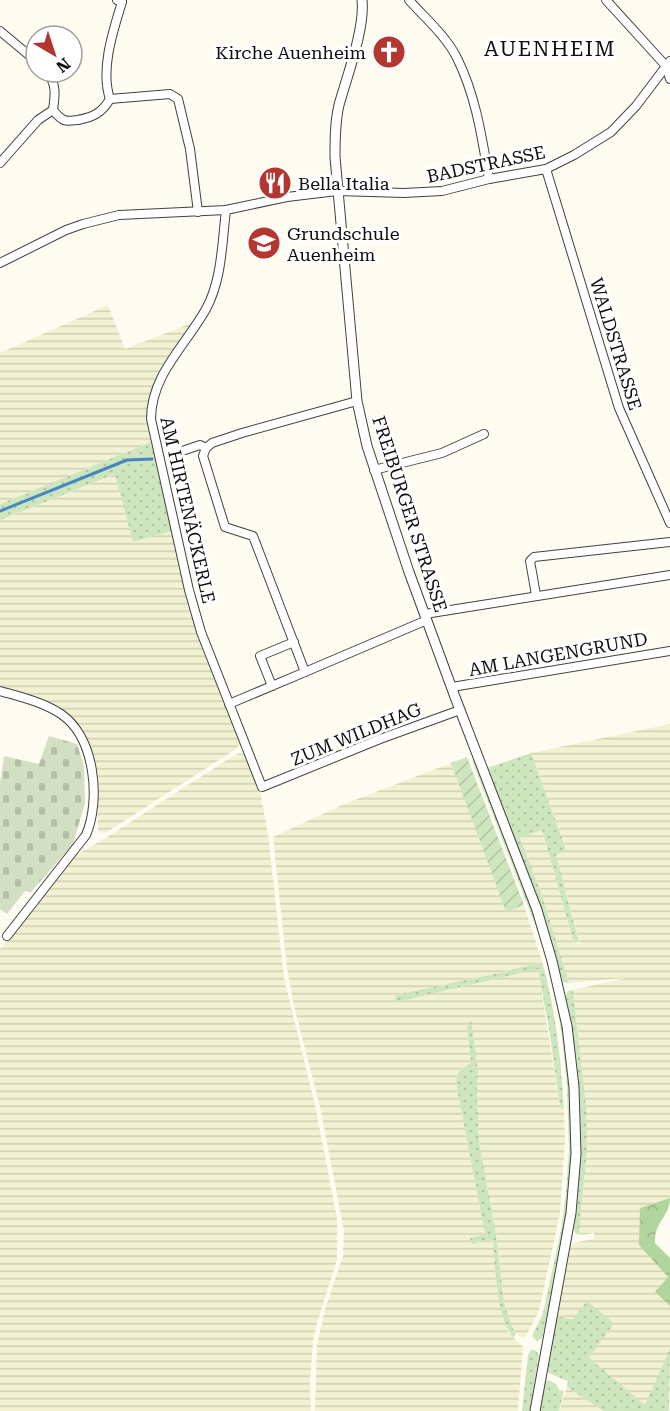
<svg xmlns="http://www.w3.org/2000/svg" width="670" height="1411" font-family="'Roboto Serif',serif">
<defs>
<pattern id="farmland-rules" width="6" height="5" patternUnits="userSpaceOnUse" patternTransform="scale(1.5)"><rect width="6" height="5" fill="#f2f2d2"/><path d="M0 2.5h6" fill="none" stroke="#ceceb3"/></pattern>
<pattern id="grass-dots" width="8" height="8" patternUnits="userSpaceOnUse" patternTransform="scale(1.5)"><rect width="8" height="8" fill="#cee6bd"/><path d="M2 2h.1M6 6h.1" fill="none" stroke="#b0c4a1" stroke-width="1.8" stroke-linecap="round"/></pattern>
<pattern id="forest-crowns" width="20" height="18" patternUnits="userSpaceOnUse" patternTransform="scale(1.5)"><rect width="20" height="18" fill="#b2d59d"/><path d="M2 6a3 3 0 1 1 6 0M12 15a3 3 0 1 1 6 0" fill="none" stroke="#98b686"/></pattern>
<pattern id="cemetery-stones" width="16" height="16" patternUnits="userSpaceOnUse" patternTransform="scale(1.5)"><rect width="16" height="16" fill="#d3dfc3"/><path d="M2 7V4a2 2 0 0 1 4 0v3zM10 15v-3a2 2 0 0 1 4 0v3z" fill="#b4bea6"/></pattern>
<pattern id="garden-furrows" width="10" height="10" patternUnits="userSpaceOnUse" patternTransform="scale(1.5)"><rect width="10" height="10" fill="#cee6bd"/><path d="M-1 1l2-2M0 10L10 0M9 11l2-2" fill="none" stroke="#b0c4a1"/></pattern>
</defs>
<rect width="100%" height="100%" fill="#fefcf1"/>
<!-- farmland -->
<g fill="url(#farmland-rules)">
<path d="M108,305L125,349L192,323L165,362L150,398L148,417L151,442L0,504V353Z"/>
<path d="M116,474L133,542L172,531L187,599L241,743L236,749L107,832L102,833L98,830V791L96,771L88,743L81,730L63,712L51,704L0,687V520Z"/>
<path d="M670,724V1198L640,1208L668,1278L655,1292L670,1306V1348L645,1406L589,1358L613,1323L557,1316L571,1245L577,1242L594,1239V1233L583,1235L579,1231L587,1151L581,1060L573,990L625,978L569,983L542,895L520,838L542,830L574,943L580,944L556,855L566,848L531,753Z"/>
<path d="M240,753L245,754L250,759L260,791L268,834L284,978L315,1105L337,1218V1260L317,1323L313,1342L310,1381L311,1411H0V949L76,855L109,836L233,756Z"/>
<path d="M451,763L506,911L524,905L542,962L503,972L395,995L463,986L538,968L560,1107L564,1110L565,1141L560,1212L543,1293L538,1313L526,1336L523,1338L516,1334L512,1328L504,1302L496,1235L479,1141L477,1093L478,1071L467,1027L471,1063L458,1073L456,1083L485,1234L471,1238L489,1239L493,1242L500,1302L508,1332L523,1347L518,1411H315L317,1345L325,1309L343,1256L344,1231L320,1107L294,1006L287,968L273,837L342,805Z"/>
<path d="M567,1387L603,1411H559Z"/>
</g>
<!-- grass -->
<g fill="url(#grass-dots)">
<path d="M151,442L172,531L133,542L115,474L0,520V504Z"/>
<path d="M531,753L566,849L556,855L579,942L574,943L542,830L520,838L542,895L569,983L563,982L537,895L487,768Z"/>
<path d="M472,760L475,761L531,906L547,956Z"/>
<path d="M542,962C556,1010 561,1060 564,1110L560,1107L549,1029L538,969L396,1002L395,995L503,972Z"/>
<path d="M551,972C570,1055 578,1141 565,1226C559,1264 550,1301 542,1338L537,1341L532,1336L543,1313L561,1230L566,1193L569,1149L567,1086L562,1036Z"/>
<path d="M573,990L586,1106L587,1151L579,1231L583,1235L576,1234L574,1230L581,1148L580,1103L577,1061L566,995L568,991Z"/>
<path d="M471,1020L478,1071L477,1093L479,1141L496,1235L504,1302L512,1327L516,1334L513,1338C496,1315 496,1271 493,1242L489,1239L472,1244L470,1238L485,1234L456,1083L458,1073L471,1062L467,1027Z"/>
<path d="M587,1301L614,1323L589,1358L645,1405L670,1348L669,1411H603L567,1387L568,1381L546,1372L557,1316L573,1319Z"/>
<path d="M531,1350H535L539,1355L530,1411H522L528,1355Z"/>
<path d="M549,1380L557,1385L559,1390L564,1391L559,1411H540L544,1382Z"/>
</g>
<!-- forest -->
<path fill="url(#forest-crowns)" d="M670,1198C670,1217 654,1221 655,1243L670,1258V1306L655,1292L668,1277L639,1245L640,1208Z"/>
<!-- cemetery -->
<path fill="url(#cemetery-stones)" d="M49,736L77,744L84,766L85,803L73,844L31,892L25,891L7,914L0,909V784L4,756L39,764Z"/>
<!-- garden -->
<path fill="url(#garden-furrows)" d="M467,757L524,905L506,912L451,763Z"/>
<g fill="none" stroke-linecap="round" stroke-linejoin="round">
<!-- stream -->
<path stroke="#4686c2" stroke-width="3" d="M0,511L127,460L152,459"/>
<!-- minor casing -->
<g stroke="#414141" stroke-width="10">
<g id="minor">
<path d="M117,0L122,2C113,31 100,70 110,99L170,94L178,99L190,149L198,212"/>
<path d="M409,0C425,18 446,36 457,58C476,96 482,138 489,179"/>
<path d="M606,0L666,66L670,79"/>
<path d="M0,31L36,61"/>
<path d="M47,72C57,85 55,95 53,110"/>
<path d="M0,163L38,120L53,110C56,114 60,118 64,120C69,122 74,120 78,120C93,117 102,113 110,99"/>
<path d="M546,169L619,408L670,523"/>
<path d="M226,210C222,243 222,280 206,309C186,345 151,375 151,419L189,590L201,632L262,787L380,739L460,710"/>
<path d="M0,263L66,230L83,224L119,215L226,210L287,197L337,191L404,193L442,191L489,179L546,169L574,155L611,132L636,106L670,61"/>
<path d="M206,448L203,456L225,527L253,536L305,672L427,620"/>
<path d="M185,450L200,445L206,448L212,443L242,433L357,401"/>
<path d="M374,470L442,453L484,434"/>
<path d="M536,595L530,561L534,557L670,542"/>
<path d="M425,614L670,575"/>
<path d="M272,686L260,656L294,642"/>
<path d="M452,687L670,651"/>
<path d="M0,691C21,697 43,702 61,714C95,737 101,800 86,835L7,936"/>
<path d="M229,704L305,672"/>
</g>
</g>
<!-- tertiary casing -->
<g stroke="#414141" stroke-width="11">
<path id="tertiary" d="M362,0C365,29 347,76 339,105C335,122 335,139 335,157L357,401L367,446L409,572L455,697L537,910L552,961L567,1026L574,1087L576,1154L571,1213L535,1411"/>
</g>
<!-- minor -->
<use href="#minor" stroke="#fff" stroke-width="8"/>
<!-- tertiary -->
<use href="#tertiary" stroke="#fff" stroke-width="9"/>
</g>
<!-- icons -->
<defs>
<g id="church-disc" transform="scale(1.725)"><circle r="9.5" fill="#b33631" stroke="#fff"/><path d="M-1.2-6h2.4v3.5h3.3v2.4h-3.3V6h-2.4V-.1h-3.3v-2.4h3.3Z" fill="#fff"/></g>
<g id="restaurant-disc" transform="scale(1.725)"><circle r="9.5" fill="#b33631" stroke="#fff"/><path d="M-5-6h1v4h1v-4h1v4h1v-4h1v5L-1.5 .5V6h-2V.5L-5-1ZM5-6V6H3V1.5H1.5Q1.5-4 5-6Z" fill="#fff"/></g>
<g id="school-disc" transform="scale(1.725)"><circle r="9.5" fill="#b33631" stroke="#fff"/><path d="M0-5L7-2L0 1L-7-2ZM-4 1L0 2.5L4 1V4Q0 6-4 4Z" fill="#fff"/></g>
</defs>
<g fill-rule="evenodd">
<use href="#church-disc" x="389" y="52"/>
<use href="#restaurant-disc" x="275" y="183"/>
<use href="#school-disc" x="264" y="243"/>
</g>
<g text-anchor="middle" dominant-baseline="central" stroke-width="6" stroke-linejoin="round" paint-order="stroke">
<!-- poi labels -->
<g font-size="18" fill="#0e0e0e" stroke="#fff" text-anchor="start">
<text x="366" y="52" text-anchor="end">Kirche Auenheim</text>
<text x="298" y="183">Bella Italia</text>
<text x="287" y="233">Grundschule<tspan x="287" dy="21">Auenheim</tspan></text>
</g>
<!-- street labels -->
<g font-size="18" fill="#0e0e0e" stroke="#fff">
<text transform="translate(486 164) rotate(-12)">BADSTRASSE</text>
<text transform="translate(616 344) rotate(73)">WALDSTRASSE</text>
<text transform="translate(188 510) rotate(77)">AM HIRTENÄCKERLE</text>
<text transform="translate(410 514) rotate(72)">FREIBURGER STRASSE</text>
<text transform="translate(558 654) rotate(-10)">AM LANGENGRUND</text>
<text transform="translate(356 734) rotate(-22)">ZUM WILDHAG</text>
</g>
<!-- quarter labels -->
<g font-size="21" letter-spacing="1.5" fill="#0e0e0e" stroke="#fff">
<text x="550" y="49">AUENHEIM</text>
</g>
</g>
<!-- north arrow -->
<g transform="translate(54 54) rotate(141)"><circle r="28" fill="#ffffff" stroke="#9f9f9f" stroke-width="1.5"/>
<path d="M0-4.5L10 22L0 15L-10 22Z" fill="#b33631"/>
<text y="-9" font-size="16" font-weight="bold" text-anchor="middle" fill="#0e0e0e">N</text>
</g>
</svg>
